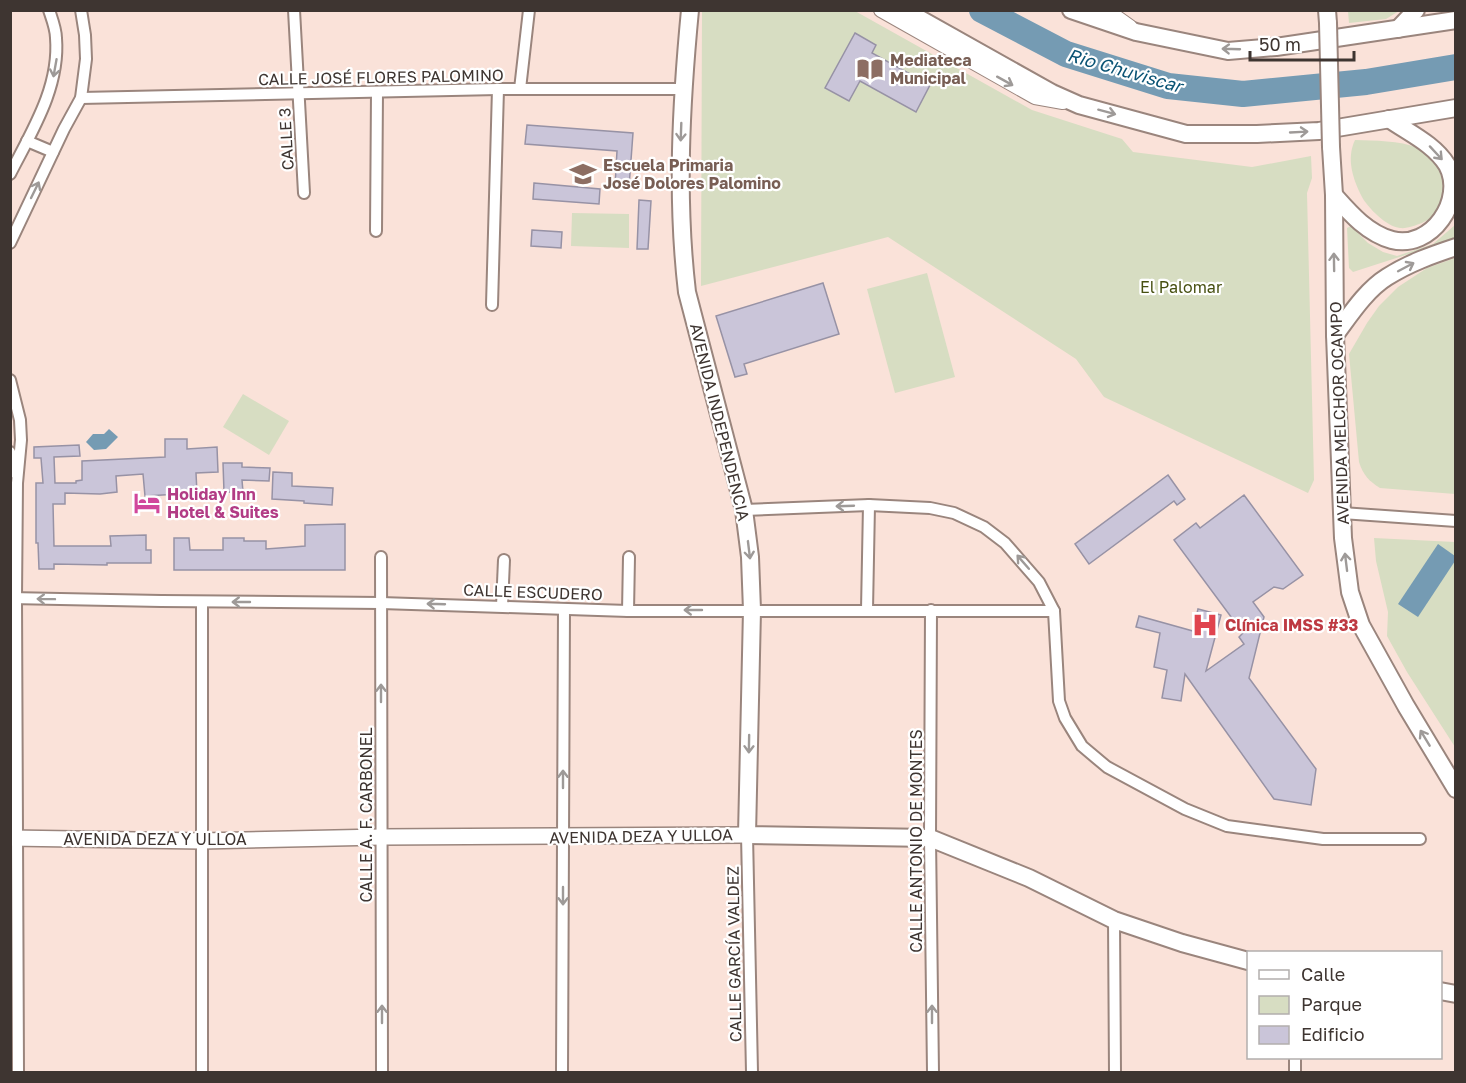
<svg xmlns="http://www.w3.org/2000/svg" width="1466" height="1083" font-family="'Golos Text',sans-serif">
<rect width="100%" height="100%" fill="#fae2d9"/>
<!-- green -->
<g fill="#d7ddc2">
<path d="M702,11H855L1032,110L1122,139L1133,152L1252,167L1311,156L1312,178L1307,193L1314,480L1308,493L1104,397L1076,359L888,237L701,286Z"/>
<path d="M1348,11V10L1399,11L1386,19L1349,23Z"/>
<path d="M1355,140C1375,141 1399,140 1418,148C1426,151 1433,160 1438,167C1452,189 1446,212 1422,223C1416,225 1407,229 1400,228C1387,227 1368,208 1362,197C1353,179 1346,159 1355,140Z"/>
<path d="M572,213L629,214V248L571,246Z"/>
<path d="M1455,225V239L1353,272L1349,268L1347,228L1351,226L1368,243L1383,252L1397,256L1433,244Z"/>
<path d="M1455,258V494L1380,488C1369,481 1363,475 1359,462L1349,354L1367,323L1379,306L1398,287L1427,268Z"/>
<path d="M927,273L955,377L895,393L867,289Z"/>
<path d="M243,394L289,421L269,455L223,427Z"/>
<path d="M1374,538L1455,542V747L1407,672L1387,636L1388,612L1376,561Z"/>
</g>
<!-- water -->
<g fill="#759bb3">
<path d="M109,429L118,437L106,449L94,450L86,442L93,434H104Z"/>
<path d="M1438,544L1455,556V561L1418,617L1398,604Z"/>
</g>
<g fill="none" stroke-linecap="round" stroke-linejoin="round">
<!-- river -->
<path stroke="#759bb3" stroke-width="26" d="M982,10L1066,54L1168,86L1243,94L1366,82L1456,67"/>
</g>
<!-- building -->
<g fill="#cac5d9" stroke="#9792a5" stroke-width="1.5">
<path d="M855,33L876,45L872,53L930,85L916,112L860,81L849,101L825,88Z"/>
<path d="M527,125L633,133L629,187L615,186L617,151L525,144Z"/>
<path d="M534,183L600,189L599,204L533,199Z"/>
<path d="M639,200L651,201L648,249H637Z"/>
<path d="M532,230L562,232L561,248L531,246Z"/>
<path d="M823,283L839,334L744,364L747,374L735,377L716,316Z"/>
<path d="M165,439H187V449L217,447L218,472L196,473L197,493L145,496L143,474L116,476L117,492L100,494L65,493V504H53L54,546H111L110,536L146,535V550H151V563H107V565L54,564V569H39L38,543H36V483H43L41,458H34V447L79,445L80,456L54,457L55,483H76V481L82,480V461L165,457Z"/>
<path d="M223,463H242V467L270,468L269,481L242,480L243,492H224Z"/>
<path d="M273,472L292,473V486L333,488L332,505L304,503V501L272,499Z"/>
<path d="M1168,475L1185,499L1177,505L1174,501L1089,564L1075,544Z"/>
<path d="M1244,495L1303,575L1283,589L1274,587L1253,602L1264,617L1249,678L1316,769L1311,805L1274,799L1185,674L1181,701L1162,698L1167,670L1154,667L1160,633L1136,627L1139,616L1193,631L1198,609L1221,615L1206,671L1244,644L1239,637L1243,633L1174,540L1196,523L1200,528Z"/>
<path d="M345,524V570H174V538H189L190,550H223V538H244V541H266V549L293,547L305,546V525Z"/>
</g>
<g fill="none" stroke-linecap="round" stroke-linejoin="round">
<!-- minor casing -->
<g stroke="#9a857d" stroke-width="14">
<g id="minor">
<path d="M294,10L304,193"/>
<path d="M520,89L529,10"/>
<path d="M81,98L498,89H683"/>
<path d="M27,141L53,152"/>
<path d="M10,174C32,131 60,87 56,38C56,29 52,19 49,10"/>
<path d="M376,231L377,92"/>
<path d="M10,243L64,129L81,98L86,59L85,35L81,10"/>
<path d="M492,305L498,89"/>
<path d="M10,380L20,420L21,440L17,483L16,598L18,1072"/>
<path d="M10,452L15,473"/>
<path d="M744,510L869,505L930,508L954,513L984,527L1005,543L1039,582L1054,611L1059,701L1065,718L1082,746L1107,767L1185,809L1227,826L1323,839H1420"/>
<path d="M1342,513L1456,521"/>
<path d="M381,557L382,1072"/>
<path d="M10,598L161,601L381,603L628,611H1054"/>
<path d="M502,606L504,560"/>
<path d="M867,610L869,505"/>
<path d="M931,610L930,838L933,1072"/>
<path d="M628,611L629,557"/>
<path d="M747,835L752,1072"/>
<path d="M1114,920L1115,1072"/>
<path d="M1295,1058V1072"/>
<path d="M202,1072V602"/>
<path d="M562,1072L564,609"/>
</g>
</g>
<!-- tertiary casing -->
<g stroke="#9a857d" stroke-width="16">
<g id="tertiary">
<path d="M881,10L1035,97L1063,102"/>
<path d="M1102,10L1116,17L1130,27"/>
</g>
</g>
<!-- secondary casing -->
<g stroke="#9a857d" stroke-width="18">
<path id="secondary" d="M10,838L202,841L381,837L747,835"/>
</g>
<!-- primary casing -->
<g stroke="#9a857d" stroke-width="20">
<g id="primary">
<path d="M690,10C681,104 676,198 687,292L744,510L750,557L752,610L747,835L930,838L1029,878L1114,920L1182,943L1248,961"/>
<path d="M904,10L1052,93L1079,105L1186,134H1257L1319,131L1456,108"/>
<path d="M1071,10L1136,32L1228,51L1276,47L1456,20"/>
<path d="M1327,10L1328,23"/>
<path d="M1398,29L1416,10"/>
<path d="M1331,147L1334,195L1335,335L1343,538L1350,592L1361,625L1406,706L1456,789"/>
<path d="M1334,195C1350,213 1367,233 1392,240C1431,250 1466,200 1447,165C1434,144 1409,133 1389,119"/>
<path d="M1335,335C1350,315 1366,290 1387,277C1409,263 1432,255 1456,247"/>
<path d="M1440,991L1456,994"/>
</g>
</g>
<!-- minor -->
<use href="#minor" stroke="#fff" stroke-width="10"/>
<!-- tertiary -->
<use href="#tertiary" stroke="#fff" stroke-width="14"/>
<!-- secondary -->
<use href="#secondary" stroke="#fff" stroke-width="15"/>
<!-- primary -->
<use href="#primary" stroke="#fff" stroke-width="16"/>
<!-- primary-bridge casing -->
<g stroke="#9a857d" stroke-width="20" stroke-linecap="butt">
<path id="primary-bridge" d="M1328,23L1331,147"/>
</g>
<!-- primary-bridge -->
<use href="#primary-bridge" stroke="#fff" stroke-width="16"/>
</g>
<!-- one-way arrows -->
<defs><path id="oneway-shaft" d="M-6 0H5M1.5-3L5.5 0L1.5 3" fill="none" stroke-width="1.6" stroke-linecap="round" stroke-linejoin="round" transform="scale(1.5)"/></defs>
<g stroke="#9e9a98">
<use href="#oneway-shaft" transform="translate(1231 49) rotate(-178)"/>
<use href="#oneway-shaft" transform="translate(55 68) rotate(100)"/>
<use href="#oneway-shaft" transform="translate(1005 81) rotate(29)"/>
<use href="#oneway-shaft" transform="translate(1107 112) rotate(15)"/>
<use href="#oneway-shaft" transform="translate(681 132) rotate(92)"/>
<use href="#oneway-shaft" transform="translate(1299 132) rotate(-3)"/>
<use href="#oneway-shaft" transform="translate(1436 153) rotate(47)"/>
<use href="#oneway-shaft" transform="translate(35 190) rotate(-64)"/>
<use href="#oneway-shaft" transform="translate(1334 262) rotate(-91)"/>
<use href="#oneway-shaft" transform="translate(1406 267) rotate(-28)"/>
<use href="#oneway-shaft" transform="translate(845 506) rotate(178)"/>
<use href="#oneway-shaft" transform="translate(749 550) rotate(83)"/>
<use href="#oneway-shaft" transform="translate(1023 562) rotate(-131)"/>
<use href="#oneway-shaft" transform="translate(1346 562) rotate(-97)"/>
<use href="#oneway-shaft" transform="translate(46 599) rotate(-179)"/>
<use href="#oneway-shaft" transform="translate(241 602) rotate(-180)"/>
<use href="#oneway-shaft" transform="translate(436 604) rotate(-178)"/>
<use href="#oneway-shaft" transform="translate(693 610) rotate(180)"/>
<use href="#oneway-shaft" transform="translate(381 693) rotate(-90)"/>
<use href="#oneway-shaft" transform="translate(1425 738) rotate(-121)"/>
<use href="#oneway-shaft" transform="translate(749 744) rotate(91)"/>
<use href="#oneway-shaft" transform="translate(563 779) rotate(-90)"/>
<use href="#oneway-shaft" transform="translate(563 896) rotate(90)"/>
<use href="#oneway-shaft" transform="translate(382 1014) rotate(-90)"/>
<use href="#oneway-shaft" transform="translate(932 1014) rotate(-90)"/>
</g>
<!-- icons -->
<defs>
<g id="library-bare" transform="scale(2.07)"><path d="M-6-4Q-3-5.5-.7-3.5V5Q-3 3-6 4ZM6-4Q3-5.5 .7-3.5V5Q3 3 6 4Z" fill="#8d6e63" stroke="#fff" stroke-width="2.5" paint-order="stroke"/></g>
<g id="school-bare" transform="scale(2.07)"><path d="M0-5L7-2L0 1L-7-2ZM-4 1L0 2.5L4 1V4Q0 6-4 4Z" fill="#8d6e63" stroke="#fff" stroke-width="2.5" paint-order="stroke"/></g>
<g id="hotel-bare" transform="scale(2.07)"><path d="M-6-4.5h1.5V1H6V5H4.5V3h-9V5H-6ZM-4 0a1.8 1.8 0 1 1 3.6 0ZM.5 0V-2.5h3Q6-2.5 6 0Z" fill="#d1479c" stroke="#fff" stroke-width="2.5" paint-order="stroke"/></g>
<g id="hospital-bare" transform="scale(2.07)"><path d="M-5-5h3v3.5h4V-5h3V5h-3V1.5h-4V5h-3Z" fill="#e0444e" stroke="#fff" stroke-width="2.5" paint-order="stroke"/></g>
</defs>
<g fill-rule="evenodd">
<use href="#library-bare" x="870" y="69"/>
<use href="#school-bare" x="583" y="174"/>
<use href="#hotel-bare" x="147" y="503"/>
<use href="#hospital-bare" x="1205" y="625"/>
</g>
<g text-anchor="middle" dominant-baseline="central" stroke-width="4.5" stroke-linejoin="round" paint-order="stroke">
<!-- education labels -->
<g font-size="16" font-weight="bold" fill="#785e54" stroke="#fff" text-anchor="start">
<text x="890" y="60">Mediateca<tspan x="890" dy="18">Municipal</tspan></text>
<text x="603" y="165">Escuela Primaria<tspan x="603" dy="18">José Dolores Palomino</tspan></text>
</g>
<!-- street labels -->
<g font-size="16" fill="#3e3531" stroke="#fff">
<text transform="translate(381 77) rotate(-1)">CALLE JOSÉ FLORES PALOMINO</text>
<text transform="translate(286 139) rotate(-93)">CALLE 3</text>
<text transform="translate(1339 413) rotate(-92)">AVENIDA MELCHOR OCAMPO</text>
<text transform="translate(720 422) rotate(76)">AVENIDA INDEPENDENCIA</text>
<text transform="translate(533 592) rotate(2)">CALLE ESCUDERO</text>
<text transform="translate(366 815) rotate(-90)">CALLE A. F. CARBONEL</text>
<text transform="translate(641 836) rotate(-1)">AVENIDA DEZA Y ULLOA</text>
<text x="155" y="839">AVENIDA DEZA Y ULLOA</text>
<text transform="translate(916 841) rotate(-90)">CALLE ANTONIO DE MONTES</text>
<text transform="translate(734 954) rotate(-91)">CALLE GARCÍA VALDEZ</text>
</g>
<!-- park labels -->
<g font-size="16" fill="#475011" stroke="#fff">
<text x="1181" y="287">El Palomar</text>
</g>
<!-- hotel labels -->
<g font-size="16" font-weight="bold" fill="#b23c85" stroke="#fff" text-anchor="start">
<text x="167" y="494">Holiday Inn<tspan x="167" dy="18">Hotel &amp; Suites</tspan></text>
</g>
<!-- health labels -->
<g font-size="16" font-weight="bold" fill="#be3a42" stroke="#fff" text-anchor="start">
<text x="1225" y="625">Clínica IMSS #33</text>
</g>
<!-- water labels -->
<g font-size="18" font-style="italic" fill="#0b5475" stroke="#fff">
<text transform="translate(1125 70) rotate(16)">Rio Chuviscar</text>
</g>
</g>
<!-- border -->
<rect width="1466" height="1083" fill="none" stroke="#3e3531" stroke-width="24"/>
<!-- legend -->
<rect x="1247" y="951" width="195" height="108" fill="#ffffff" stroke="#b2aead" stroke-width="1.5"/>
<rect x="1259" y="970" width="30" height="9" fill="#ffffff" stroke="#b2aead" stroke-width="1.5"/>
<text x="1301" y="981" font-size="18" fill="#3e3531">Calle</text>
<rect x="1259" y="996" width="30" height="18" fill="#d7ddc2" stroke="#b2aead" stroke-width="1.5"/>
<text x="1301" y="1011" font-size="18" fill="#3e3531">Parque</text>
<rect x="1259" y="1026" width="30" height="18" fill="#cac5d9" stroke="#b2aead" stroke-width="1.5"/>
<text x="1301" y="1041" font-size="18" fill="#3e3531">Edificio</text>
<!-- scale -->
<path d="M1250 51v9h104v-9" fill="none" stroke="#3e3531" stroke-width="3"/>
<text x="1259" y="51" font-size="18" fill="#3e3531" stroke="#ffffff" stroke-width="4.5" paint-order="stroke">50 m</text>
</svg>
